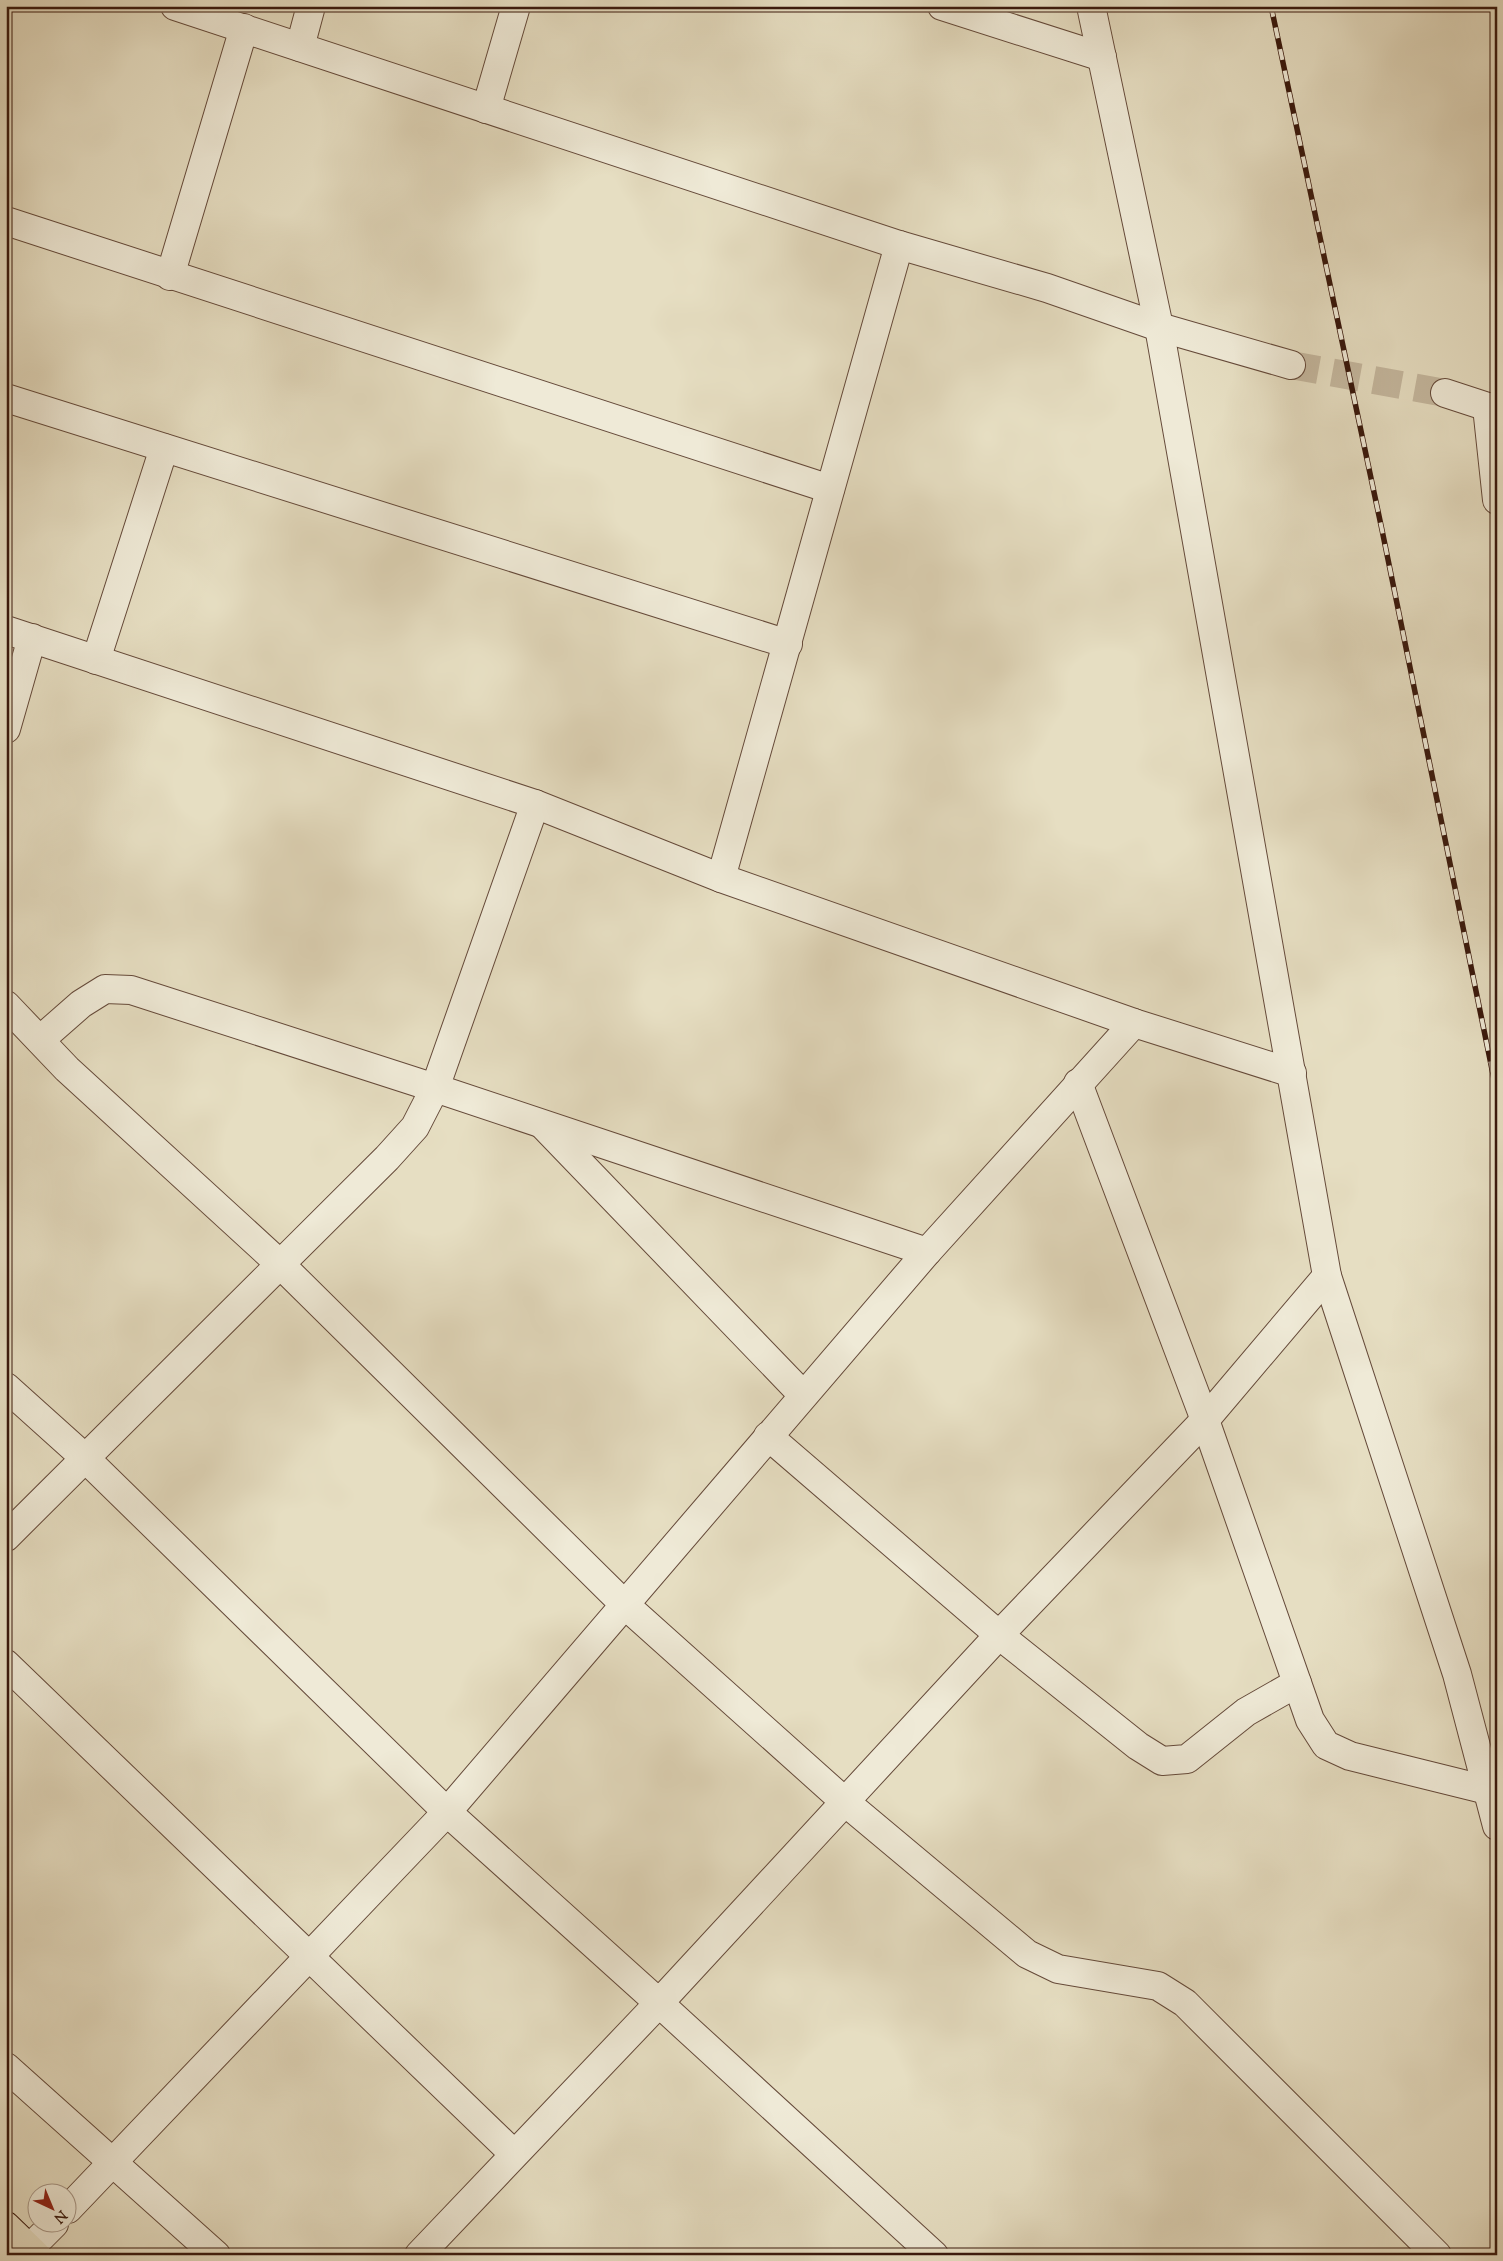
<svg xmlns="http://www.w3.org/2000/svg" width="1503" height="2261" font-family="'Sorts Mill Goudy',serif">
<rect width="100%" height="100%" fill="#e6dec2"/>
<filter id="stains"><feTurbulence type="fractalNoise" baseFrequency=".004" numOctaves="4"/><feColorMatrix values="0 0 0 0 .2 0 0 0 0 .09 0 0 0 0 .02 0 0 0 .5 -.17"/></filter>
<radialGradient id="worn" r=".72"><stop offset=".6" stop-color="#630" stop-opacity="0"/><stop offset="1" stop-color="#630" stop-opacity=".3"/></radialGradient>
<g fill="none" stroke-linecap="round" stroke-linejoin="round">
<!-- minor-tunnel -->
<path stroke="#c4b79e" stroke-width="28" stroke-dasharray="28 14" stroke-linecap="butt" d="M1291,365L1445,393"/>
<!-- minor casing -->
<g stroke="#654a3a" stroke-width="30">
<g id="minor">
<path d="M175,6L899,245L1047,288L1159,327L1291,365"/>
<path d="M942,6L1102,57"/>
<path d="M1091,6L1159,327L1327,1276L1457,1674L1497,1826"/>
<path d="M300,47L311,6"/>
<path d="M486,109L516,6"/>
<path d="M6,221L830,489"/>
<path d="M170,276L244,28"/>
<path d="M1445,393L1497,410"/>
<path d="M6,398L788,644"/>
<path d="M1487,407L1497,500"/>
<path d="M6,630L535,804L721,878L1134,1023L1292,1073"/>
<path d="M96,660L164,448"/>
<path d="M6,729L32,638"/>
<path d="M721,878L899,245"/>
<path d="M6,1005L67,1069L280,1264L624,1604L844,1801L1027,1954L1058,1969L1158,1986L1185,2003L1437,2255"/>
<path d="M40,1040L81,1004L105,989L131,990L435,1088L927,1252"/>
<path d="M1078,1083L1205,1420L1310,1720L1326,1745L1350,1756L1487,1790"/>
<path d="M544,1126L803,1395"/>
<path d="M6,1387L85,1458L447,1812L659,2003L999,1635L1205,1420L1327,1276"/>
<path d="M768,1436L999,1635L1138,1746L1162,1761L1187,1759L1246,1712L1297,1683"/>
<path d="M6,1537L387,1158L415,1127L435,1088L535,804"/>
<path d="M6,1664L514,2154"/>
<path d="M6,2067L216,2255"/>
<path d="M68,2209L447,1812L927,1252L1134,1023"/>
<path d="M30,2248L54,2224"/>
<path d="M419,2255L659,2003L934,2255"/>
</g>
</g>
<!-- major casing -->
<g stroke="#3a190d" stroke-width="30">
<path id="major" d="M6,2226L36,2255"/>
</g>
<!-- minor -->
<use href="#minor" stroke="#efead7" stroke-width="28"/>
<!-- major -->
<use href="#major" stroke="#e6dec2" stroke-width="28"/>
<!-- rail casing -->
<g stroke="#3a190d" stroke-width="5.5">
<path id="rail" d="M1271,6L1382,530L1497,1094"/>
</g>
<!-- rail -->
<use href="#rail" stroke="#efead7" stroke-width="4" stroke-dasharray="11" stroke-linecap="butt"/>
</g>
<!-- margin -->
<rect width="1503" height="2261" fill="none" stroke="#e6dec2" stroke-width="25"/>
<rect x="8" y="8" width="1488" height="2246" fill="none" stroke="#3a190d" stroke-width="2.5"/>
<rect x="12" y="12" width="1478" height="2236" fill="none" stroke="#3a190d"/>
<!-- north arrow -->
<g transform="translate(52 2208) rotate(136)"><circle r="24" fill="#efead7" stroke="#a79686"/>
<path d="M0-4L9 19L0 12L-9 19Z" fill="#8f2418"/>
<text y="-8" font-size="14" font-weight="bold" text-anchor="middle" fill="#3a190d">N</text>
</g>
<rect width="100%" height="100%" filter="url(#stains)"/>
<rect width="100%" height="100%" fill="url(#worn)"/>
</svg>
